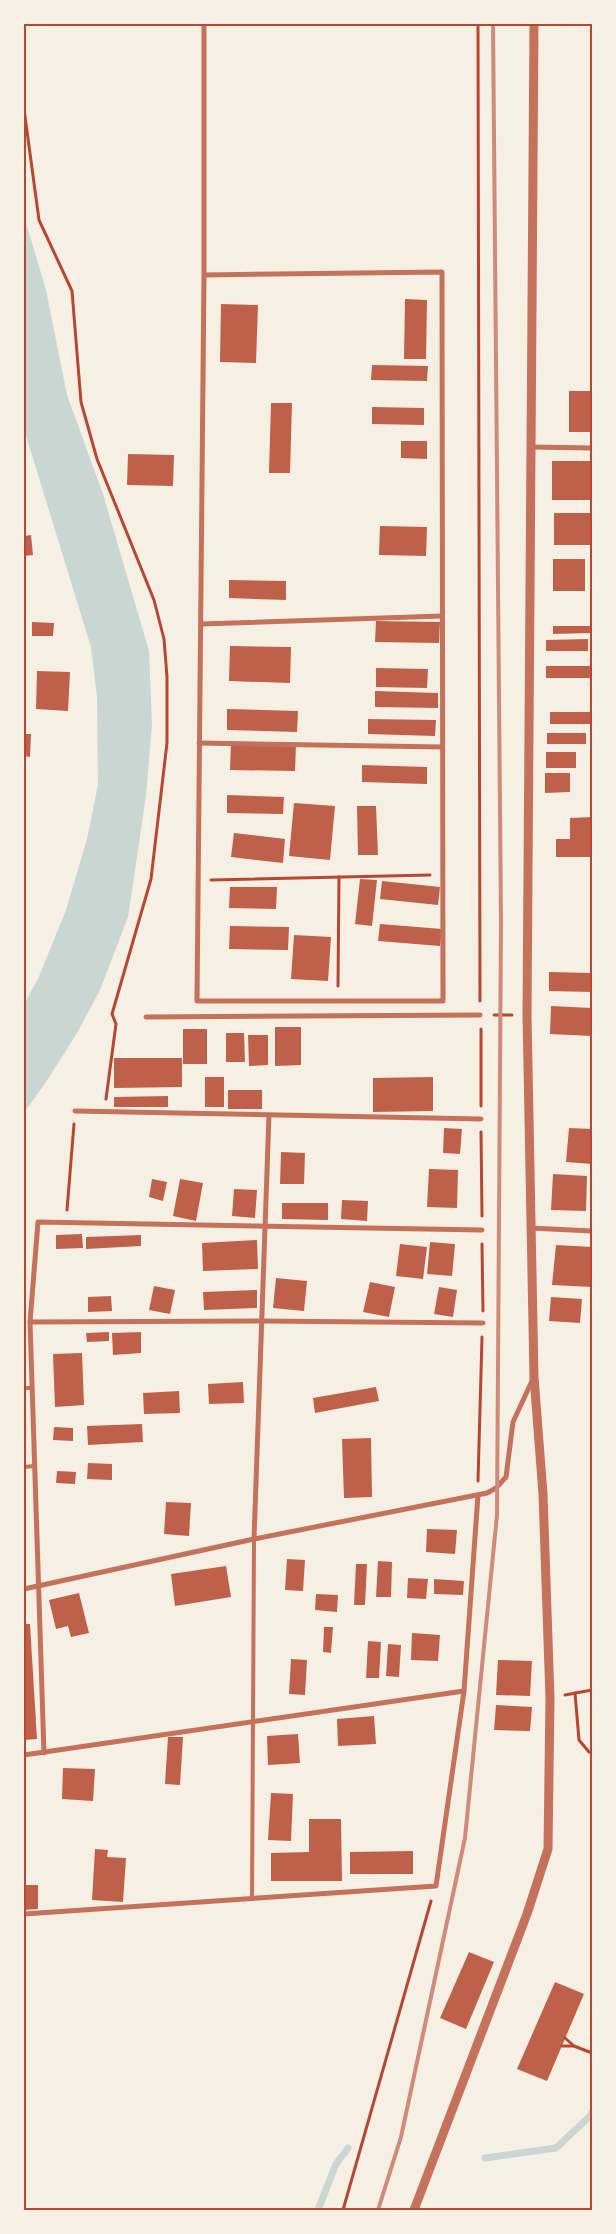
<svg xmlns="http://www.w3.org/2000/svg" width="616" height="2234" font-family="'Noto Sans',sans-serif">
<rect width="100%" height="100%" fill="#f6efe4"/>
<!-- water -->
<path fill="#c9d6d2" d="M24,216L46,290L67,395L103,494L149,651L152,724L146,796L128,917L100,990L77,1033L48,1079L24,1113V1004L38,979L66,910L87,839L98,785L97,697L91,647L24,429Z"/>
<g fill="none" stroke-linecap="round" stroke-linejoin="round">
<!-- stream -->
<g stroke="#c9d6d2" stroke-width="7">
<path d="M485,2158L556,2148L590,2116L592,2112"/>
<path d="M318,2210L336,2164L348,2148"/>
</g>
</g>
<!-- building -->
<g fill="#bf614a">
<path d="M405,299L427,300L426,359H404Z"/>
<path d="M221,304L258,305L256,363L220,362Z"/>
<path d="M372,365L428,366L427,381L371,380Z"/>
<rect x="569" y="391" width="23" height="41"/>
<path d="M271,403H292L290,473H269Z"/>
<path d="M372,407L424,408V425L372,424Z"/>
<path d="M401,441H427V459L401,458Z"/>
<path d="M128,454L174,455L173,486L127,485Z"/>
<rect x="552" y="461" width="40" height="39"/>
<rect x="554" y="513" width="38" height="32"/>
<path d="M380,526L427,527L426,556L379,555Z"/>
<path d="M31,535L33,555L24,556V536Z"/>
<rect x="553" y="559" width="32" height="32"/>
<path d="M229,580L286,581V600L229,598Z"/>
<path d="M376,621L440,622L439,643L375,642Z"/>
<path d="M32,622L54,623L53,636H32Z"/>
<path d="M553,626H592V633L553,634Z"/>
<path d="M588,639V651H546V640Z"/>
<path d="M230,646L291,647L290,683L229,681Z"/>
<rect x="546" y="666" width="46" height="12"/>
<path d="M376,668L428,669L427,688L376,687Z"/>
<path d="M37,671L70,672L68,711L36,709Z"/>
<path d="M375,691L438,693V708L375,707Z"/>
<path d="M227,709L298,711L297,732L227,730Z"/>
<rect x="550" y="712" width="42" height="12"/>
<path d="M368,719L436,720L435,736L368,734Z"/>
<rect x="547" y="733" width="39" height="11"/>
<path d="M24,734H31L30,757L24,756Z"/>
<path d="M231,743L296,744L295,771L230,770Z"/>
<rect x="546" y="752" width="30" height="16"/>
<path d="M362,765L427,767V784L362,782Z"/>
<path d="M545,773H570V792L545,793Z"/>
<path d="M227,795L284,797L283,814L227,813Z"/>
<path d="M294,803L335,806L330,860L289,856Z"/>
<path d="M357,806H376L378,855H358Z"/>
<path d="M592,817V857H556V839H570V818Z"/>
<path d="M234,833L285,839L283,863L231,857Z"/>
<path d="M360,879L377,880L372,926L355,924Z"/>
<path d="M382,881L440,887L438,905L380,899Z"/>
<path d="M230,887H277L276,909L229,908Z"/>
<path d="M380,924L442,929L440,946L378,941Z"/>
<path d="M230,926L289,927L288,950L229,949Z"/>
<path d="M294,935L331,937L328,981L291,979Z"/>
<path d="M549,972L592,973V992L549,991Z"/>
<path d="M551,1006L592,1008V1036L550,1034Z"/>
<path d="M275,1027H301V1065L275,1066Z"/>
<rect x="183" y="1029" width="24" height="35"/>
<path d="M226,1033H244L245,1062H226Z"/>
<path d="M248,1035H268V1065L249,1066Z"/>
<path d="M114,1058H182V1087L114,1088Z"/>
<rect x="205" y="1077" width="19" height="30"/>
<path d="M433,1077V1111L373,1112V1078Z"/>
<rect x="228" y="1090" width="34" height="19"/>
<path d="M168,1096V1107H114V1097Z"/>
<path d="M444,1128L462,1129L460,1154L443,1153Z"/>
<path d="M569,1128L592,1129V1164L566,1162Z"/>
<path d="M281,1152L305,1153L304,1184H280Z"/>
<path d="M429,1169L458,1170L457,1208L427,1207Z"/>
<path d="M553,1174L587,1176L586,1211L551,1210Z"/>
<path d="M152,1179L167,1182L163,1201L149,1197Z"/>
<path d="M180,1179L203,1183L196,1221L173,1216Z"/>
<path d="M234,1189L257,1190L255,1218L232,1216Z"/>
<path d="M342,1200L368,1201L367,1221L341,1219Z"/>
<path d="M282,1203H328V1220L282,1219Z"/>
<path d="M82,1234L83,1248L56,1249V1235Z"/>
<path d="M141,1235V1246L86,1249V1237Z"/>
<path d="M257,1240L258,1269L203,1271L202,1243Z"/>
<path d="M430,1242L455,1244L452,1276L427,1274Z"/>
<path d="M400,1244L427,1247L423,1279L396,1276Z"/>
<path d="M556,1245L592,1247V1287L552,1285Z"/>
<path d="M276,1278L307,1281L304,1311L273,1308Z"/>
<path d="M370,1282L395,1287L389,1317L363,1312Z"/>
<path d="M154,1286L175,1290L170,1314L149,1310Z"/>
<path d="M439,1287L457,1290L453,1317L434,1314Z"/>
<path d="M257,1290V1308L204,1310L203,1292Z"/>
<path d="M111,1296L112,1311L88,1312V1297Z"/>
<path d="M551,1297L582,1299L580,1323L549,1321Z"/>
<path d="M109,1332V1341L87,1342L86,1333Z"/>
<path d="M141,1332V1353L113,1355L112,1333Z"/>
<path d="M82,1353L84,1405L55,1407L53,1354Z"/>
<path d="M243,1382L244,1403L209,1404L208,1384Z"/>
<path d="M376,1387L379,1401L315,1413L313,1398Z"/>
<path d="M179,1391L180,1413L144,1414L143,1393Z"/>
<path d="M142,1424L143,1442L88,1445L87,1426Z"/>
<path d="M54,1427L73,1428V1441L53,1440Z"/>
<path d="M371,1438L372,1497L344,1498L342,1439Z"/>
<path d="M88,1463L112,1464V1480L87,1479Z"/>
<path d="M57,1471L76,1472L75,1484L56,1483Z"/>
<path d="M166,1502L191,1503L189,1536L164,1534Z"/>
<path d="M427,1529L457,1530L455,1554L426,1552Z"/>
<path d="M287,1559L305,1560L303,1591L285,1590Z"/>
<path d="M378,1561L392,1562L391,1597H376Z"/>
<path d="M356,1564H367L365,1605H354Z"/>
<path d="M226,1566L231,1597L175,1606L171,1574Z"/>
<path d="M408,1578L428,1579L426,1599L407,1598Z"/>
<path d="M434,1579L464,1581L463,1595L434,1594Z"/>
<path d="M79,1593L89,1633L71,1637L68,1626L56,1629L49,1600Z"/>
<path d="M316,1594L338,1595L337,1612L315,1610Z"/>
<path d="M24,1624H30L37,1739L24,1740Z"/>
<path d="M324,1627H333L331,1653L323,1652Z"/>
<path d="M412,1633L440,1635L438,1661L411,1660Z"/>
<path d="M368,1641L381,1642L379,1678H366Z"/>
<path d="M388,1644L401,1645L399,1677L386,1676Z"/>
<path d="M291,1659L307,1660L305,1695L289,1694Z"/>
<path d="M498,1660L532,1661L530,1696L496,1695Z"/>
<path d="M496,1705L532,1707L530,1731L494,1730Z"/>
<path d="M374,1716L376,1744L338,1746L337,1719Z"/>
<path d="M298,1734L300,1763L268,1765L267,1736Z"/>
<path d="M168,1737H183L180,1785L165,1784Z"/>
<path d="M63,1768L95,1769L93,1801L62,1799Z"/>
<path d="M271,1793L293,1794L291,1841L268,1840Z"/>
<path d="M309,1819H341L342,1881H271V1853L309,1852Z"/>
<path d="M95,1849L108,1850L107,1857L126,1858L123,1902L92,1900Z"/>
<path d="M413,1851V1874H350V1852Z"/>
<path d="M24,1885H38V1909L24,1910Z"/>
<path d="M469,1952L494,1962L466,2029L440,2018Z"/>
<path d="M555,1982L584,1994L547,2081L517,2069Z"/>
</g>
<g fill="none" stroke-linecap="round" stroke-linejoin="round">
<!-- path -->
<g stroke="#b5482f" stroke-width="3">
<path d="M478,24L480,1001"/>
<path d="M24,109L39,220L72,291L81,402L97,459L154,600L164,639L167,677V743L151,879L112,1014L116,1024L106,1099"/>
<path d="M211,880L430,875"/>
<path d="M338,986L339,877"/>
<path d="M494,1015H512"/>
<path d="M481,1029V1106"/>
<path d="M481,1132L482,1216"/>
<path d="M67,1210L74,1124"/>
<path d="M482,1244L483,1311"/>
<path d="M478,1481L482,1337"/>
<path d="M575,1693L579,1740L589,1752H592"/>
<path d="M565,1695L592,1690"/>
<path d="M565,2038L574,2046L592,2053"/>
<path d="M562,2046H573"/>
<path d="M343,2210L431,1901"/>
<path d="M591,2210L592,2208"/>
</g>
<!-- service -->
<g stroke="#c5725c" stroke-width="4">
<path d="M24,1388H32"/>
<path d="M24,1467L34,1466"/>
<path d="M252,1899L254,1539"/>
</g>
<!-- minor -->
<g stroke="#c5725c" stroke-width="5">
<path d="M204,24V275L197,1001H443L442,272L204,275"/>
<path d="M531,447L592,448"/>
<path d="M201,624L442,616"/>
<path d="M199,743L442,747"/>
<path d="M146,1017L480,1015"/>
<path d="M75,1111L481,1119"/>
<path d="M530,1228L592,1231"/>
<path d="M30,1322L261,1321L483,1323"/>
<path d="M254,1539L269,1115"/>
<path d="M24,1589L254,1539L487,1493L496,1488L506,1477L513,1422L532,1381"/>
<path d="M44,1753L30,1322L38,1222L482,1230"/>
<path d="M24,1755L464,1691"/>
<path d="M24,1914L436,1886L464,1691L478,1495"/>
</g>
<!-- tertiary -->
<path stroke="#c5725c" stroke-width="9" d="M414,2210L527,1914L548,1849L550,1698L543,1494L534,1377L527,1015L534,24"/>
<!-- rail -->
<path stroke="#cf8b77" stroke-width="4" d="M378,2210L401,2137L465,1838L497,1515L501,922L493,24"/>
</g>
<!-- border -->
<rect width="616" height="2234" fill="none" stroke="#f6efe4" stroke-width="50"/>
<rect x="25" y="25" width="566" height="2184" fill="none" stroke="#b5482f" stroke-width="2"/>
</svg>
